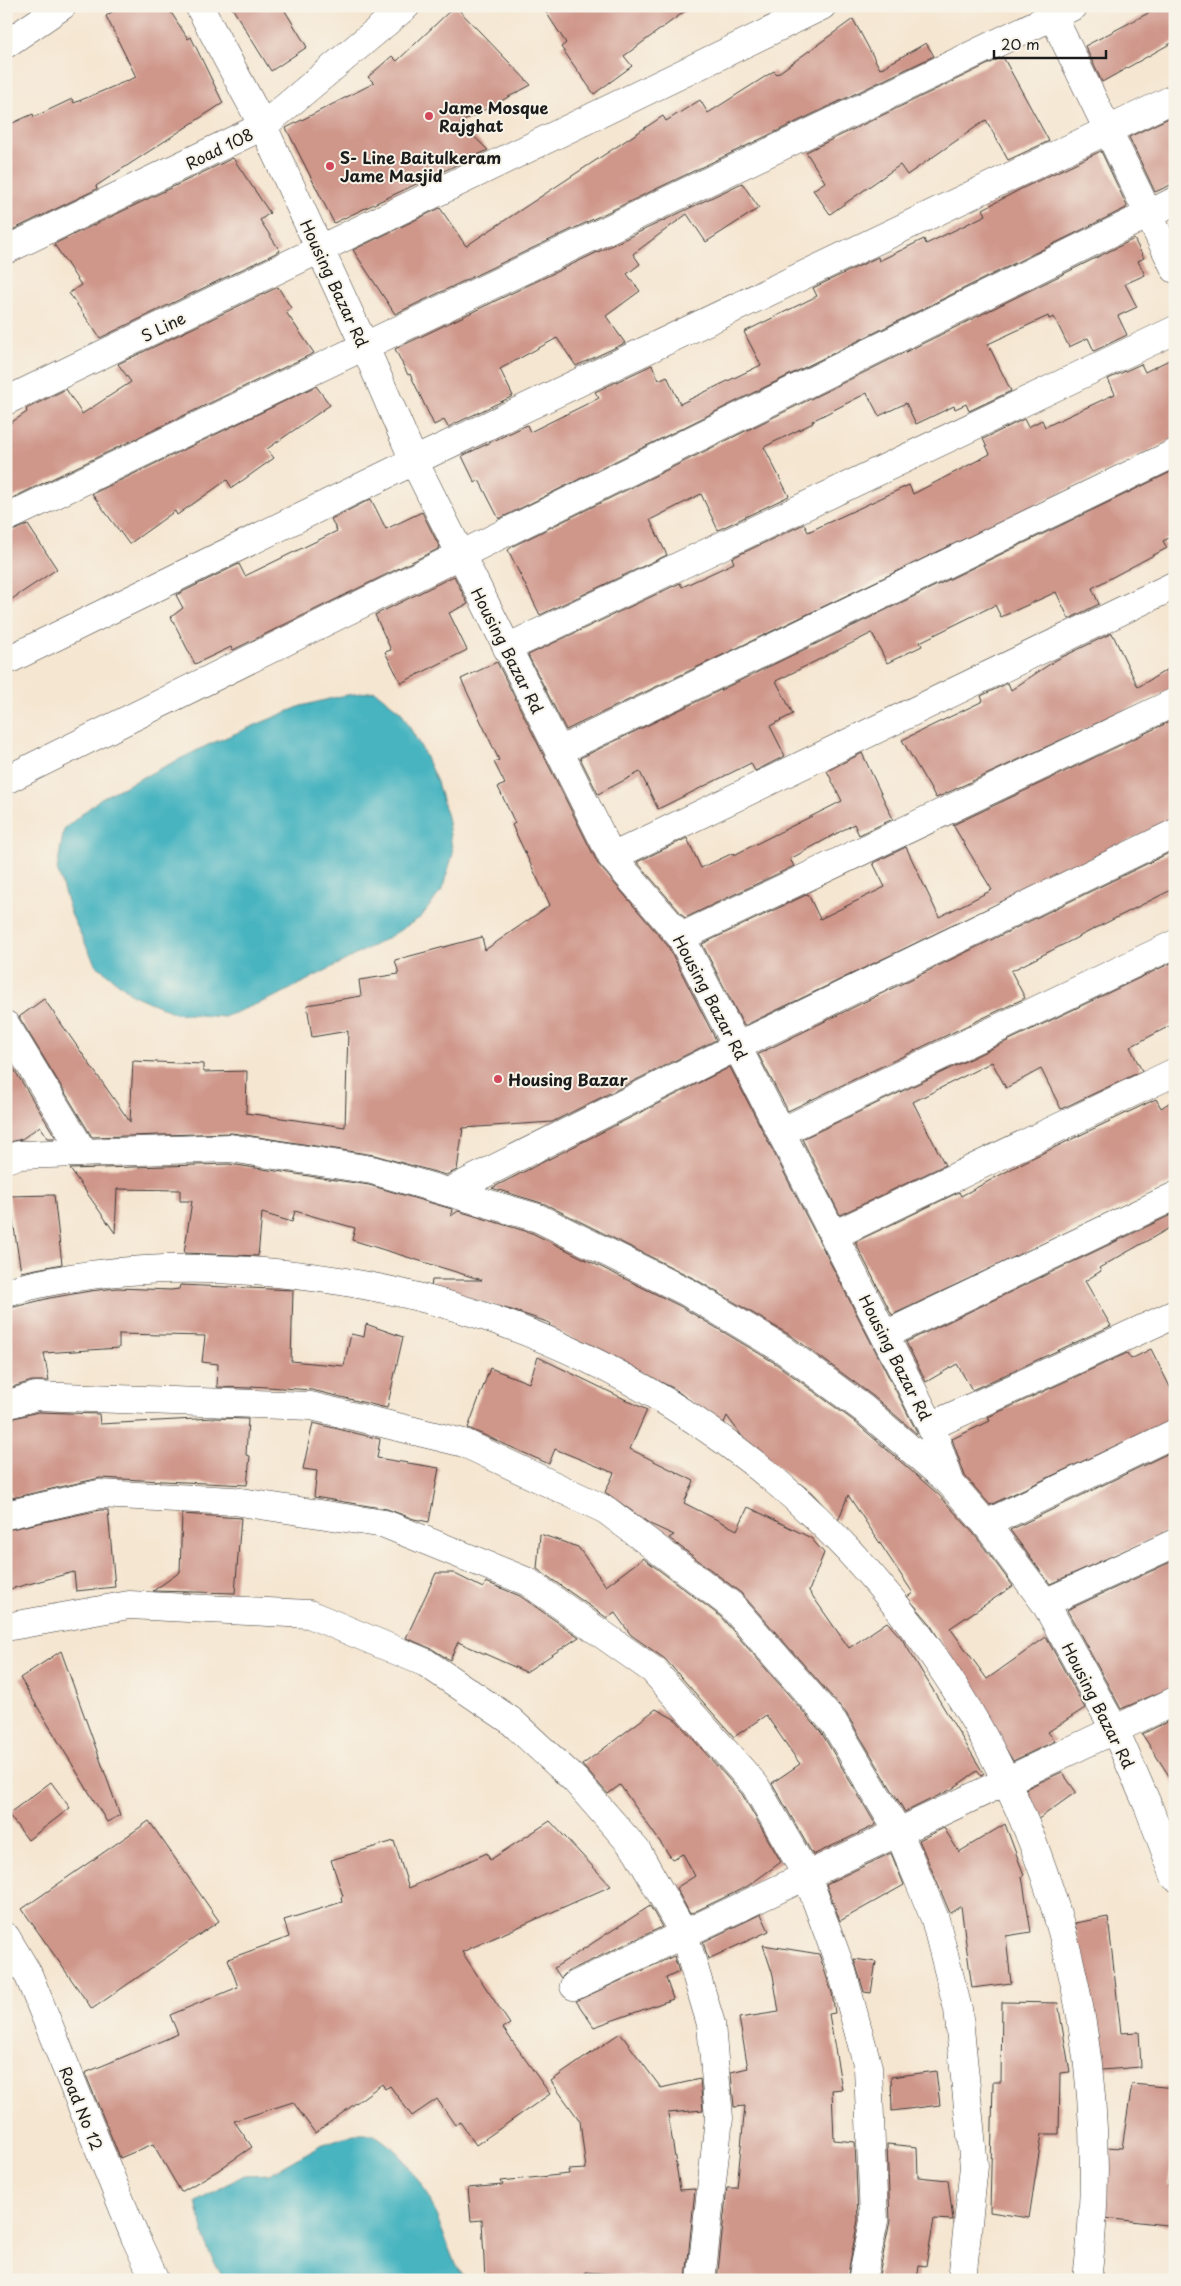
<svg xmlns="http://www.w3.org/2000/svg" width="1181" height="2286" font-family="'Playpen Sans',sans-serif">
<rect width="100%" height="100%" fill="#f7f3e8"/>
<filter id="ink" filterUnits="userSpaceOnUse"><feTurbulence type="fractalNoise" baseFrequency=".02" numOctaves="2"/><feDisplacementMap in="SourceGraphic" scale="10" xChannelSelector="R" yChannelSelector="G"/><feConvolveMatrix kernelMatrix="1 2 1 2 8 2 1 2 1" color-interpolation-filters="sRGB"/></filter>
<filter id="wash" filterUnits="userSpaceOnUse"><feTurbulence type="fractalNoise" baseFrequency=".0096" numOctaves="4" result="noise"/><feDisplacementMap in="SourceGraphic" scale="20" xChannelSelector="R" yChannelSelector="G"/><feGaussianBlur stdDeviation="1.12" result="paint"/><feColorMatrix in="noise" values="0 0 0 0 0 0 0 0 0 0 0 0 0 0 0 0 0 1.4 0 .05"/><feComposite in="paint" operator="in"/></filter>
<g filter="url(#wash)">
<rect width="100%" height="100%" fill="#f5e6d1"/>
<!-- water -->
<g fill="#46b4c0" stroke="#31686e">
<path d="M375,691L401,712L422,749L437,782L447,817L453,854L442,890L421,917L386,939L277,996L224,1017L175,1013L133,995L95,964L71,914L57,869L64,829L101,798L208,745L301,706L341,696Z"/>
<path d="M354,2134H374L398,2152L428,2194L453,2259L465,2280H224L208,2250L196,2202L244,2175L269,2174L323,2144Z"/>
</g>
<g id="blocks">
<!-- building -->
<g fill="#cf968a">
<path d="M120,6H167L188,39L191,37L223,103L96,186L97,189L6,233V126L33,114L34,117L72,99L74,103L136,77L106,16Z"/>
<path d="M231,6H282L307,47L271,71Z"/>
<path d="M455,6L531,85L460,123L488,150L334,223L286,128L374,83L368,77L392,56L397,61Z"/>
<path d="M542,6H692L624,56L632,66L594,94L561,47L566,43Z"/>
<path d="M1162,6H1175V41L1102,82L1085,46Z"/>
<path d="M853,19L880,69L926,43L934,56L395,314L353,250L440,208L466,246L663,116L666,121L700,100L708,113L774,71L777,74Z"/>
<path d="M1003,57L1049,141L1008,160L986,120L907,175L900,165L830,214L813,190L825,182L806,152Z"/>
<path d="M1175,115V183L1155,192L1129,137Z"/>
<path d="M1101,151L1127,206L1126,208L499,519L479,480L475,483L462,456L527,425L530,432L599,398L595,392L652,365L659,380L667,376L680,404L761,365L744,332L817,296L813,288L878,257L879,261L924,239L926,244L986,215L983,209L1023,188Z"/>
<path d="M233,158L270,213L260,220L280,251L100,338L69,293L81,285L54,244Z"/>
<path d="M742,183L759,208L706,242L687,214L633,254L640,264L627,274L640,291L606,316L625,343L576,366L557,338L500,369L513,396L448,427L444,420L434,425L410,374L408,375L395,349Z"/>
<path d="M1134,239L1144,258L1138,261L1145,275L1125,284L1137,307L1118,316L1127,335L1094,351L1088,338L1069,347L1054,317L1049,319L1048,316L988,344L1011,391L969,411L966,404L955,409L954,406L916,424L906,403L879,416L867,393L812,421L813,423L764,447L789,496L718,530L701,494L650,520L667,555L540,615L508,550L513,546Z"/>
<path d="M278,287L291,308L286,312L314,353L6,501V426L27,412L26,409L66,389L82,414L131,382L118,364Z"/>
<path d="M1175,357V438L566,730L528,655L680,583L682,587L734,563L732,558L804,524L808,532L909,485L913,494L990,454L983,439L1024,419L1028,427L1042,420L1045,427L1115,394L1108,379L1141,364L1145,372Z"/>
<path d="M316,386L330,405L267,449L274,458L232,488L227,480L177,515L175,511L129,544L92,494Z"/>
<path d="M1175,470V535L1163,541L1167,548L1092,588L1099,604L1069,619L1056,592L1001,617L995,605L920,642L922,646L887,663L872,633L776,681L793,714L770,726L785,756L755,771L751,763L658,809L640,772L598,794L580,758Z"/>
<path d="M371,499L386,529L422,512L440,548L233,650L231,647L195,664L171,617L183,608L176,595L239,564L245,576L337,531L331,519Z"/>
<path d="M28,525L57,569L6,603V533Z"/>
<path d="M454,576L468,604L449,613L467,650L401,683L385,652L391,650L375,615Z"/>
<path d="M1112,633L1138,687L1175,665V687L936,798L902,740L983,701L981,696L1008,683L1011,690L1056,660Z"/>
<path d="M497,662L598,864L668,946L716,1040L552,1122L463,1128L457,1170L446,1175L374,1155L232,1133L92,1137L19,1017L44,999L130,1122L133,1061L203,1064V1071L205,1072L247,1071L246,1113L345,1127L348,1031L312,1037L307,1005L361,996L359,980L399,974L395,960L482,937L485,950L550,905L512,825L515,823L498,787L505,784L494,762L499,760L461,679Z"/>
<path d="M1175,719V818L744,1026L702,944L808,894L820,919L885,887L873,863L906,847L939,917L992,890L953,825Z"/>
<path d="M862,753L893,819L859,835L854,824L790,859L794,866L685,918L637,862L687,838L701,868L733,853L734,855L842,801L827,771Z"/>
<path d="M1175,850V888L1011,971L1025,998L788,1111L758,1054Z"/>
<path d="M1175,961V1023L1130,1047L1142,1071L1061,1109L1041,1069L1006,1088L992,1062L913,1102L945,1165L840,1215L802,1139Z"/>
<path d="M6,1056L56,1138H48L40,1126L22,1139L6,1143Z"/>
<path d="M730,1067L917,1432V1434L873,1396L793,1337L695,1279L545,1204L492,1188Z"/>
<path d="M1156,1099L1161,1108L1175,1099V1181L892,1315L855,1242L959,1192L961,1196L1028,1160Z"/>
<path d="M229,1164L369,1185L452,1209L451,1216L458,1211L532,1233L680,1306L775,1363L854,1421L939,1495L974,1534L1013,1586L950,1628L987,1679L1046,1637L1085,1708L1048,1732L1055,1741L1013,1761L928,1621L907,1597L913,1593L848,1495L838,1521L811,1492L746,1442L727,1416L723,1425L673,1388L549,1327L550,1323L515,1311L431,1288L432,1280H482L352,1240L355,1228L295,1211L292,1222L262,1213L258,1256L184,1253L192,1201H180V1190L117,1189L115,1233L70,1169Z"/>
<path d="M54,1195L62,1264L21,1272L9,1196Z"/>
<path d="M1175,1213V1225L1099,1268L1101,1271L1085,1281L1111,1326L972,1390L957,1364L926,1382L906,1342Z"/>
<path d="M180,1285L293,1290L291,1361L344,1366L351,1334L364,1337L366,1324L403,1337L387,1408L312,1390L251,1386V1388L217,1387L218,1364L202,1362L205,1336L119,1334V1348L44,1353L49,1381H32L6,1389V1309L50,1298L90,1291L117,1288L171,1290L179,1289Z"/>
<path d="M1151,1349L1175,1397V1418L990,1505L965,1476L952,1439L990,1421L988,1417L1127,1353L1131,1359Z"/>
<path d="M538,1357L647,1410L630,1449L694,1481L684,1503L737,1530L748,1507L811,1538L824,1553L809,1591L849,1648L887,1622L902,1639L984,1774L981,1776L977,1771L952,1789L905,1812L846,1713L741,1593L669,1538L674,1535L650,1524L605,1492L614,1473L555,1449L549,1464L468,1428L490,1368L529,1383Z"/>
<path d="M38,1412L99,1414L100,1424L215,1418L248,1419L246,1455L250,1456L247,1485L100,1478L12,1498L6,1475V1420Z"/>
<path d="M313,1423L380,1439L377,1458L439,1468L429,1522L414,1519L387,1509L314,1497L317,1471L303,1469Z"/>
<path d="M1175,1450V1528L1050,1584L1010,1530Z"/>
<path d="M100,1510H108L115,1587L76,1591L74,1572L6,1590V1530Z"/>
<path d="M182,1514L241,1518L235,1593L153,1591L180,1572Z"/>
<path d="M540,1534L578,1547L606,1586L643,1558L720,1616L821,1732L876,1825L813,1855L772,1783L800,1764L766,1715L734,1737L665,1659L631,1635L615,1613L607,1618L537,1569Z"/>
<path d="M1175,1560V1686L1121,1709L1067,1610Z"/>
<path d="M436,1573H453L483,1588L486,1582L520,1596L579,1637L526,1672L458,1642L450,1660L432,1649L406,1638Z"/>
<path d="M61,1651L120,1815L107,1822L20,1678Z"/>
<path d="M656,1709L676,1720L742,1794L781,1862L748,1886L690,1914L676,1888L695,1876L683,1854L672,1859L620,1785L608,1794L582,1765Z"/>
<path d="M1175,1718V1785L1142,1734Z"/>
<path d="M1062,1772L1076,1792L1037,1820L1025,1789Z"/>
<path d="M51,1782L70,1808L28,1840L8,1814Z"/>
<path d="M149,1821L219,1921L92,2009L22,1909Z"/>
<path d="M550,1821L611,1886L462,1952L510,2024L503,2028L550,2094L476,2145L460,2122L455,2125L437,2099L412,2116L390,2086L385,2089L382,2084L315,2133L293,2102L234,2121L252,2147L217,2171L181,2192L153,2144L120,2158L85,2073L178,2034L170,2015L238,1987L228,1959L289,1937L284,1920L342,1902L341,1897L343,1896L331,1860L394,1841L409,1888L487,1853L490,1860Z"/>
<path d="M1005,1824L1024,1875L1022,1876L1031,1932L1006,1936L1011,1983L972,1988L961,1906L950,1913L919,1840L944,1828L959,1852Z"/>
<path d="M891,1853L904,1885L840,1921L826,1884Z"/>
<path d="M650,1906L662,1927L567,1972L561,1978L554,1968Z"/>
<path d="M761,1914L769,1931L708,1959L703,1942Z"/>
<path d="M1108,1917L1121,2033L1139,2032L1141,2067L1102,2070L1075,1923Z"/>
<path d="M763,1945L819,1954L832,1993L835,2013L829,2014L842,2089L832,2090L834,2140L855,2142L858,2220L847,2280H717L727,2188H737L745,2106L734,2107L731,2072L748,2068L739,2018L779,2012L773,1975Z"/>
<path d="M674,1956L679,1972L666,1978L673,1999L594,2027L576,2001Z"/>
<path d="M854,1959L876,1962L871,1993L864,1992Z"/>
<path d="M1002,2002L1058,2003L1070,2072L1060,2073L1059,2134H1042L1029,2218L990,2212L993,2082H1001Z"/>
<path d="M620,2033L661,2088L700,2079L703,2110L668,2113L680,2190L695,2189L686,2280L585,2272L590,2280H485L482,2220L471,2221L468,2188L503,2185L501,2181L569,2174L568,2170L586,2169L580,2121L551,2081Z"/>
<path d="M936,2071L940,2105L892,2111L891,2077Z"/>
<path d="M1132,2084L1175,2088V2142L1168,2186L1175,2187V2226L1104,2218L1106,2147L1122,2148Z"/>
<path d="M887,2144L917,2147L918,2177L948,2180L953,2220L934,2219L926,2266L919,2265L917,2280H878L890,2221Z"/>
</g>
</g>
</g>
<g filter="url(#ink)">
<use href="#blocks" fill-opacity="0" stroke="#3d3a37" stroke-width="1"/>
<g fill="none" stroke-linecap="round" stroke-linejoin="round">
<!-- minor casing -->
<g stroke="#3d3a37" stroke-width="29">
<g id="minor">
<path d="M199,6L263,126L365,347L414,461L612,857L681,937L931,1426L951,1484L986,1524L1045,1603L1115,1730L1149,1808L1175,1877"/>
<path d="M1048,6L1175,269"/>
<path d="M6,44L62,6"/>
<path d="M6,250L263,126L406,6"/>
<path d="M6,401L822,6"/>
<path d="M6,518L1074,6"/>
<path d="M507,648L1175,330"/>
<path d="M6,661L414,461L1175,98"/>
<path d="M559,751L1175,453"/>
<path d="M6,780L1175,201"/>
<path d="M612,857L1175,585"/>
<path d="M681,937L1175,702"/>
<path d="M6,1025L83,1152"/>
<path d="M781,1132L1175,944"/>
<path d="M6,1159L19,1155L230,1148L372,1170L538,1218L687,1292L784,1350L864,1409L950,1483"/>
<path d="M448,1192L738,1046L1175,833"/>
<path d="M834,1235L1175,1072"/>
<path d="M6,1292C114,1262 230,1264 340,1281C817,1357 1146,1801 1087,2280"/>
<path d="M885,1335L1175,1196"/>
<path d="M6,1405L36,1396L311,1406L464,1443L606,1510L731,1605L834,1723L899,1833L935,1919L958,2009L974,2166L962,2280"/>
<path d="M931,1426L1175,1314"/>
<path d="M6,1515L99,1494L234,1501L385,1524L528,1582L653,1670L755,1785L807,1876L842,1971L868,2067L874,2221L862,2280"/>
<path d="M986,1524L1175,1433"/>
<path d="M1045,1603L1175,1543"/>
<path d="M6,1627L129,1605L309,1614L426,1663L510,1720L575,1780L637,1851L684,1934L711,2024L719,2118L701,2280"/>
<path d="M6,1937L28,1974L135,2237L155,2280"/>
<path d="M574,1986L1175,1701"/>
</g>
</g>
<!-- minor -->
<use href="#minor" stroke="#fff" stroke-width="28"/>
</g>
</g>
<!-- markers -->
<g fill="#d1495b" stroke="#f7f3e8" stroke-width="2">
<circle cx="429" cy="116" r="5"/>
<circle cx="330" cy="166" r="5"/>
<circle cx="498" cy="1079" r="5"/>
</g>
<g text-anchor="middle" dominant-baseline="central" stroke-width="4" stroke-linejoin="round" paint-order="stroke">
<!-- poi labels -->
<g font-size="16" font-weight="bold" fill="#1c1c1c" stroke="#f7f3e8" text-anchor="start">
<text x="439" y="107">Jame Mosque<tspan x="439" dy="18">Rajghat</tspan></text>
<text x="340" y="157">S- Line Baitulkeram<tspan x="340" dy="18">Jame Masjid</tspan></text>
<text x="508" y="1079">Housing Bazar</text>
</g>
<!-- street labels -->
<g font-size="16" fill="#1c1c1c" stroke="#f7f3e8">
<text transform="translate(219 148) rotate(-26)">Road 108</text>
<text transform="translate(335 283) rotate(65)">Housing Bazar Rd</text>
<text transform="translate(163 326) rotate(-26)">S Line</text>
<text transform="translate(508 650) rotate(63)">Housing Bazar Rd</text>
<text transform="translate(711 997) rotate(62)">Housing Bazar Rd</text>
<text transform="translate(896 1357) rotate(63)">Housing Bazar Rd</text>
<text transform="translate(1099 1705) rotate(63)">Housing Bazar Rd</text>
<text transform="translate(82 2108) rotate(68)">Road No 12</text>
</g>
</g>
<!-- margin -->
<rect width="1181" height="2286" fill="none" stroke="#f7f3e8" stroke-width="25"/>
<!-- scale -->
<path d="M994 50v8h112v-8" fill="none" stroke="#1c1c1c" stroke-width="2.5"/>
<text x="1001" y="50" font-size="15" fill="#1c1c1c" stroke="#f7f3e8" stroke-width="4" paint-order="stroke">20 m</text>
</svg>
